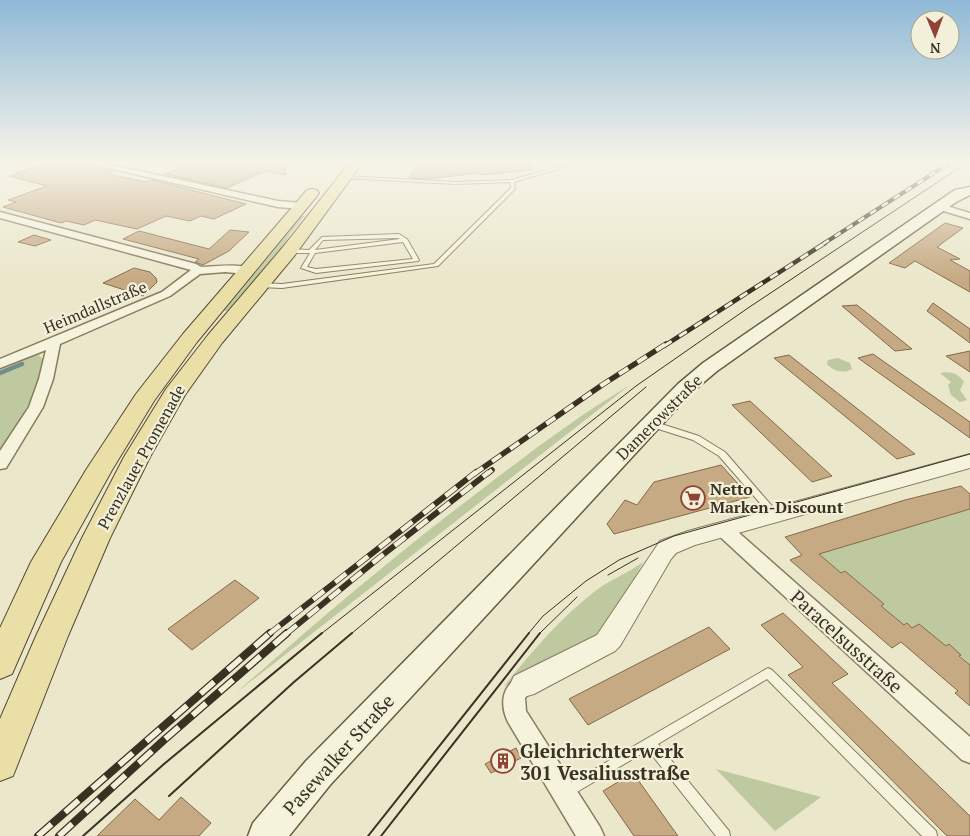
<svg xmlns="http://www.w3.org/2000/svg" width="970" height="836" font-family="'PT Serif',serif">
<rect width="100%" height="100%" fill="#ebe7cb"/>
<!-- green -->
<g fill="#bec99f">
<path d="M302,216H305L290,234L284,246L227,311H224Z"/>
<path d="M38,354L45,362C35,395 19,425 0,454V370Z"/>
<path d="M838,358L850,363L852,369C844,374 833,371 827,364L828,360Z"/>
<path d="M940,373C950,371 958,373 964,382L960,390L967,400L960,402L951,395L948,385L951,382Z"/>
<path d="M630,385L236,693C315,623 396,554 481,490C529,453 578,416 630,385Z"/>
<path d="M970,509V665L949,645L946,646L919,624L912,628L907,623L904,625L881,606L884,604L845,571L841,573L819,554Z"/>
<path d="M643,562L614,616L600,635L534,671L504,686C532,652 559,619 594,592C609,580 628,573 643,562Z"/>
<path d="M716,769L821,797L775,831Z"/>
</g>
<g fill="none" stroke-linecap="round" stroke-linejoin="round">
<!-- stream -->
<path stroke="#728e8c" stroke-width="4.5" d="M0,373L22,364"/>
</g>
<!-- building -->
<g fill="#c6aa84" stroke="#846948">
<path d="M49,162H80L114,171L108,174L146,182L151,180L246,204L214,219L201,216L190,221L166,216L137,229L95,220L84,225L66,221L61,223L3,207L16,202L8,200L47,186L9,176Z"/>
<path d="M195,162H284L286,175L265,171L227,188L165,174Z"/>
<path d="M419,162H532V170L481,175L479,173L426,179L409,178Z"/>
<path d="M945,223L963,228L937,247L960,259L950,260L970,271V292L915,261L905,268L889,263Z"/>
<path d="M230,230L249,232L229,251L203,265L195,262L199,259L123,239L139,231L209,249Z"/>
<path d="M34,235L51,240L35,246L18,242Z"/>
<path d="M134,268L150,272L156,278L157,282L143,296L103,283Z"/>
<path d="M933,303L970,329V343L927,311Z"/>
<path d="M857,305L912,349L895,351L842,306Z"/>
<path d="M970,351V372L946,356Z"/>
<path d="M873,354L970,422V438L858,358Z"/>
<path d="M789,355L915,454L897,459L774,358Z"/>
<path d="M750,401L832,476L812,482L732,405Z"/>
<path d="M721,465L750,497L614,534L607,524L625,500L637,505L654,482Z"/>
<path d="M961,486L970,494V509L819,554L841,573L845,571L884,604L881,606L904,625L907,623L912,628L919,624L946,646L949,644L961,655L959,656L970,665V706L955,693L958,691L901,642L892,648L790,560L802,555L785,537L905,500Z"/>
<path d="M235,580L259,598L192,650L168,629Z"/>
<path d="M783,613L848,674L832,683L970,816V836H947L788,675L803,667L761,625Z"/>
<path d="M709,627L730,649L588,725L569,699Z"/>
<path d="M516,748L521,758L491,773L485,764Z"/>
<path d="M633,773L678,836H634L603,791Z"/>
<path d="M181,797L211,823L199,836H97L135,799L159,820Z"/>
</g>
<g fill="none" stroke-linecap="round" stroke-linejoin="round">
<!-- service casing -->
<g stroke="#877b60" stroke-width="2">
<g id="service">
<path d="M288,162H297V163L295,164Z"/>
<path d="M574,162H581L514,182L515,189L438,266L282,288L260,287L257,285L260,283L282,284L434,264L511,188L510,182L455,184L346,178L344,177V176L455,182L512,180Z"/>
<path d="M399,234L407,239L419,260L418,261L316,273L301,268L310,253H289L286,251L289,249L309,250L322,237ZM398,238L400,239L315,250L323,240ZM403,242L413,259L316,269L307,267L315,253Z"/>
<path d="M649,422H655L699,436L725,452L778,513L779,515L778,517H772L719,456L693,440L649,426L648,424Z"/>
<path d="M768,668L772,670L936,831L937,836H922L767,679L658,744L729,831L730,836H716L648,750L570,796L566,798L562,796L560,792L562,788Z"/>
</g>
</g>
<!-- minor casing -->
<g stroke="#877b60" stroke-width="3">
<g id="minor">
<path d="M82,162H98L278,201L302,203L307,206L302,209L278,207Z"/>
<path d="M940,204L970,213V219L937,209V205Z"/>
<path d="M0,212L196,264L201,267C213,267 243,262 253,271L247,274L225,272L200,274L170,296L60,344L53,379L43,407L6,468L0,469V451L29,407L39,379L46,350L0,368V359L145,299L162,292L191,270L0,218Z"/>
<path d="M723,523L729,524L970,737V763L962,760L717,534L714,529L717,524Z"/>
<path d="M524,675L532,678L535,685L525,698L526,711L600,827L604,836H576L508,722C499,703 502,683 524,675Z"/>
</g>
</g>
<!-- tertiary casing -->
<g stroke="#877b60" stroke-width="2">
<path id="tertiary" d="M970,454V468L695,545L676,553L671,559L620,646L615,651L534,694L524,697L514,694L510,685L514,676L597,635L660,541L688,531Z"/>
</g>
<!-- secondary casing -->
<g stroke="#695c43" stroke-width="3">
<path id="secondary" d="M970,187V195L956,202L717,371L692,392L330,785L289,836H248L253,823L306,761L678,384L703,363L946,196L955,190Z"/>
</g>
<!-- primary casing -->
<g stroke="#554834" stroke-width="2">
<g id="primary">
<path d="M350,162H363L295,255L222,343L185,395L150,457L110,538L68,636L13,776L0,781V719L36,636L82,538L124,457L166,389L208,335L283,247Z"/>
<path d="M312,189L317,190L319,193L317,196L197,342L154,401L112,470L61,562L12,674L0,679V628L31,562L86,470L136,394L183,334L307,190Z"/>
</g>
</g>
<!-- service -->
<use href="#service" fill="#f6f3dd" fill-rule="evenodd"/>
<!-- minor -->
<use href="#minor" fill="#f6f3dd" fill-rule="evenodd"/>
<!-- tertiary -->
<use href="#tertiary" fill="#f6f3dd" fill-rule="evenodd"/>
<!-- secondary -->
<use href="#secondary" fill="#f6f3dd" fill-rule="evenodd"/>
<!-- primary -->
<use href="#primary" fill="#eadfa7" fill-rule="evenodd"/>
<!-- tram-far1 -->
<g stroke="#393122" stroke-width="1">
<path d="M608,575L638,558"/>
<path d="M321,634L636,386L748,308L968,162"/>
<path d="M351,634L646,387"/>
<path d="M528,634L543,616L586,581L619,560L674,536L970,454"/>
<path d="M539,634L577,597"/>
</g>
<!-- tram -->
<g stroke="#393122" stroke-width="2">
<path d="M169,796L294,682L352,633"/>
<path d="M83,836L164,764L322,633"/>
<path d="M368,836L529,633"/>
<path d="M381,836L540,633"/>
</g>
<!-- rail-far4 casing -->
<g stroke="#393122" stroke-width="4">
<path id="rail-far4" d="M823,244L951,162"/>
</g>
<!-- rail-far3 casing -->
<g stroke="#393122" stroke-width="4.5">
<path id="rail-far3" d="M664,346L825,243"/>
</g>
<!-- rail-far2 casing -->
<g stroke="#393122" stroke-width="5.5">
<g id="rail-far2">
<path d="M474,474L602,385L666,344"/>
<path d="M487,474L492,470"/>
</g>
</g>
<!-- rail-far1 casing -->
<g stroke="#393122" stroke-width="6">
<g id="rail-far1">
<path d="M269,634L476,472"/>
<path d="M286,634L380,557L489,472"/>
</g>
</g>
<!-- rail casing -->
<g stroke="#393122" stroke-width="8">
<g id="rail">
<path d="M38,836L270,633"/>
<path d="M59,836L164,740L287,633"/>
</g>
</g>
<!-- rail-far4 -->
<use href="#rail-far4" stroke="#f3f0da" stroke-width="2.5" stroke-dasharray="7" stroke-linecap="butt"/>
<!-- rail-far3 -->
<use href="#rail-far3" stroke="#f3f0da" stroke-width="3" stroke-dasharray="9" stroke-linecap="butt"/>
<!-- rail-far2 -->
<use href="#rail-far2" stroke="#f3f0da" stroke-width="4" stroke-dasharray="11" stroke-linecap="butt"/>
<!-- rail-far1 -->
<use href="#rail-far1" stroke="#f3f0da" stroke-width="4.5" stroke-dasharray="14" stroke-linecap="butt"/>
<!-- rail -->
<use href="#rail" stroke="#f3f0da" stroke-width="5.5" stroke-dasharray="18" stroke-linecap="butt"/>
</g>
<!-- sky -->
<linearGradient id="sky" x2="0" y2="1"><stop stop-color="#8fb9d7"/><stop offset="0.58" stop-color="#f6f4e8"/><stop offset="1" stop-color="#f6f4e8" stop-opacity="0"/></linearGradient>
<rect width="970" height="279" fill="url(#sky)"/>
<!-- icons -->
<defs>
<g id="supermarket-ring" transform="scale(1.25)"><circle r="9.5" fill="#f3f0da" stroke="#904335" stroke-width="1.5"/><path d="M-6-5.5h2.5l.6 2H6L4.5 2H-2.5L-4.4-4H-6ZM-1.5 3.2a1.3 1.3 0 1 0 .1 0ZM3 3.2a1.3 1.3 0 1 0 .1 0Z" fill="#904335"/></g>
<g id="building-ring" transform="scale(1.25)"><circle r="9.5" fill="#f3f0da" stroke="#904335" stroke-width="1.5"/><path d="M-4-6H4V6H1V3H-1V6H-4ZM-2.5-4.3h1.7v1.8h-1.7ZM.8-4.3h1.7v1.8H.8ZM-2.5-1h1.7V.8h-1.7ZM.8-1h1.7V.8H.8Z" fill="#904335"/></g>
</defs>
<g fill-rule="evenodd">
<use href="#supermarket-ring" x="693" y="498"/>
<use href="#building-ring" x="503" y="761"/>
</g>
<g text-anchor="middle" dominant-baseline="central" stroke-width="4.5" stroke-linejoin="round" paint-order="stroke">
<!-- street labels -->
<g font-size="16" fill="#393122" stroke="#f3f0da">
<text transform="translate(95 307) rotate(-23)">Heimdallstraße</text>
<text transform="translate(659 417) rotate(-45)">Damerowstraße</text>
<text transform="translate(141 457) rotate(-61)">Prenzlauer Promenade</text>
</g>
<!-- poi labels -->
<g font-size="16" font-weight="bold" fill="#393122" stroke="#f3f0da" text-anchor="start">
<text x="710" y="489">Netto<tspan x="710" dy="18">Marken-Discount</tspan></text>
</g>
<!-- near-street labels -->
<g font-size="19" fill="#393122" stroke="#f3f0da">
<text transform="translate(847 641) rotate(42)">Paracelsusstraße</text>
<text transform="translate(338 754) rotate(-48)">Pasewalker Straße</text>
</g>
<!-- near-poi labels -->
<g font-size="19" font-weight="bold" fill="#393122" stroke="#f3f0da" text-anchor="start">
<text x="520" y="750">Gleichrichterwerk<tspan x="520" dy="22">301 Vesaliusstraße</tspan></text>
</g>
</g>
<!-- north arrow -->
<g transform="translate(935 35) rotate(179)"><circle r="24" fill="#f3f0da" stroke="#a9a490"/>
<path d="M0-4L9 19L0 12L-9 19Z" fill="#904335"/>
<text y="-8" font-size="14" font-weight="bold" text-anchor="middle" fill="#393122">N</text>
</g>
</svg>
